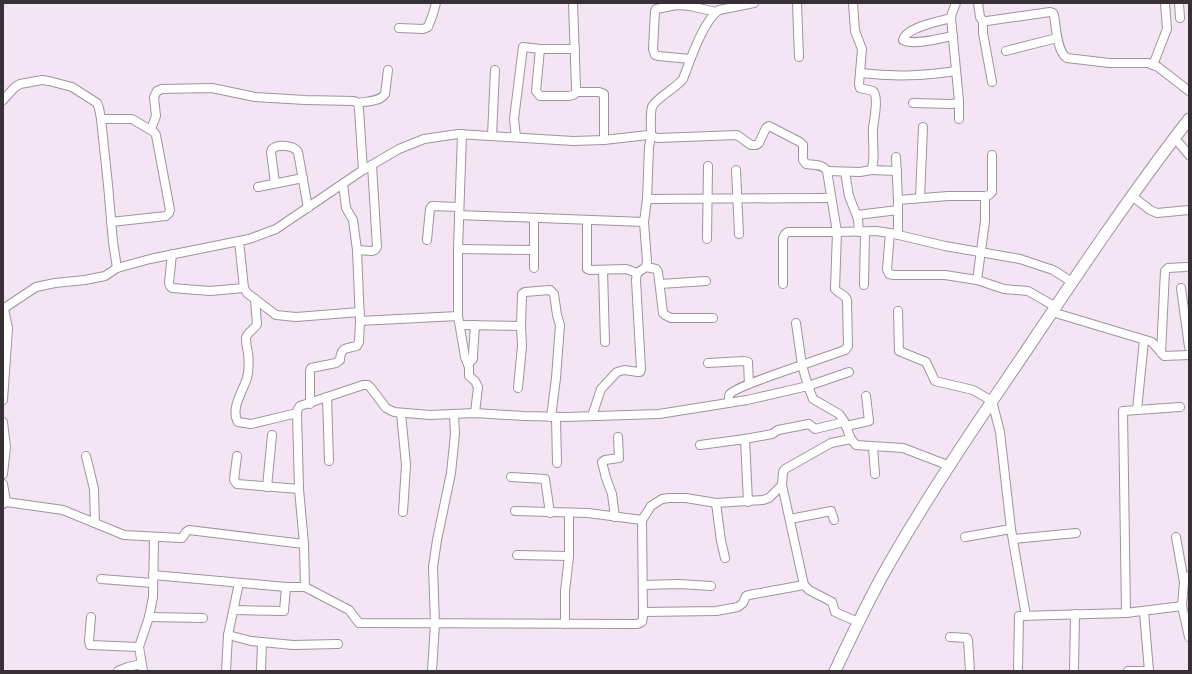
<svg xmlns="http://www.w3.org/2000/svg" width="1192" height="674" font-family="'DejaVu Sans',sans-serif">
<rect width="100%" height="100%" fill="#f4e5f4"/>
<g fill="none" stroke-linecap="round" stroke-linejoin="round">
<!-- minor casing -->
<g stroke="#a092a0" stroke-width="10">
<g id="minor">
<path d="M573,3L576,88L577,92H599L604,94V140"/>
<path d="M797,3L799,57"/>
<path d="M978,3L980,17L983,21H987L1050,12L1053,13L1054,15C1056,27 1057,52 1067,58L1109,63H1148L1158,67L1189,91"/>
<path d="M1179,3L1180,18"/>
<path d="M686,4L690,6L716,12"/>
<path d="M690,6L677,5L656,9L655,11L653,49L655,55L658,56L690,59"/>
<path d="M951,18C940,21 906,27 903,40C914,46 940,38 953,36"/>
<path d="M983,21V33L992,82"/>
<path d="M399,28L423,29L428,27L433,14L436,3"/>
<path d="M540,49L536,91L540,96H569L573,95L577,92"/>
<path d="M1006,51L1057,38"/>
<path d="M1153,65L1167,29L1165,3"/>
<path d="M860,73C895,77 922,76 956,71"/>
<path d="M3,100L15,87L20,84L42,80L49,81L72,87L97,103L99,108L101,119L108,185L113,242L117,268"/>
<path d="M358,103C367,101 380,102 385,94L388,70"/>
<path d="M913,103L952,104L957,103L959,101L951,18L952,13L956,3"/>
<path d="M101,119H132L154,132L156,135L170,210L169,213L166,216L111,222"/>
<path d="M959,119V101"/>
<path d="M151,129L156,116L154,97L157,91L162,89L212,88L255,97L305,100L354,101L358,103L359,109L363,170"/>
<path d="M462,134L458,249V316L465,357L469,367V376L475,381L478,387L475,413"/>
<path d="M648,135L658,138L737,135L751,145H756L759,143L766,128L769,126L800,142L803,145V160L806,164C814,165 823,164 827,171L837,232L876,231L890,233L945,246L1020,259L1053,270L1072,282"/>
<path d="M492,136L495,70"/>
<path d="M516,137L514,119L523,47L540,49H575"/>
<path d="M1173,140L1179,143L1189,155"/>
<path d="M896,157L898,200"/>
<path d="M736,170L739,234"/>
<path d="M871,170L897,171"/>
<path d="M827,171L860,172L871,170C876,160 872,140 873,128C874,120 879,97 873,91L860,88L859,84L862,49L855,31L853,3"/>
<path d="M845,172L849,196L858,219L859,232"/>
<path d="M275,183L271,152L272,149C278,144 294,145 298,152L308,208"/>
<path d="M258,187L303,178"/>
<path d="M985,196L989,195L992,192V155"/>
<path d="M1132,196L1150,210L1157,213L1189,210"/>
<path d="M920,198L923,127"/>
<path d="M647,199L831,198"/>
<path d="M459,215L644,222"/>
<path d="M857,215L898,210"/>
<path d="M534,218V268"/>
<path d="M587,220V269L590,270L626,269L637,273"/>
<path d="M890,233L887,269L889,274L894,275H945L977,280L1004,289L1028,291L1056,307"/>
<path d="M898,235V200L948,196H985V221L977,280"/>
<path d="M707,239L708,166"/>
<path d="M427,240L430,209L432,206L459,207"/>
<path d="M239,241L244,288L247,293L276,315L296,317L360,312"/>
<path d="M458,249L534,250"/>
<path d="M357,250L372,251L375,250L377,247L372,165"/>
<path d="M172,254L169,283L170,286L172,288L210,291L244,288"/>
<path d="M646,267L656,269L658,272L663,313L665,315L671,318H713"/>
<path d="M603,270L605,342"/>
<path d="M660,284L706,281"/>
<path d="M783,284V238L785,234L788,232H837L835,289C839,294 845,294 847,300L848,346L845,350L802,365L808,386L849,372"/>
<path d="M864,285L865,232"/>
<path d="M1181,288L1189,347"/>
<path d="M255,299L257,324C255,329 247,332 246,338C246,343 247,349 248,353C249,361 249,370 247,378C243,391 230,409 238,422L251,424L297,413"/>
<path d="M3,309L36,287L55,283L85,280L105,276L117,268L150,259L249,239L276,229L363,170L399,149L424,139L458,134L573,141L604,140L648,135L651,133C651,124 650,115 652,107C655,99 676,88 683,79C690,61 703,21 719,10L754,3"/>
<path d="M898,311L899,351L926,362L935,381L973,390L992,401L1000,432L1011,529L1026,616"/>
<path d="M1052,312L1152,342L1164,356L1189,355"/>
<path d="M360,321L458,316"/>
<path d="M460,325L521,326"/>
<path d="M1161,353L1165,271L1168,268L1186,267"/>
<path d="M708,363L744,361L748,362L749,384"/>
<path d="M468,364L473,359V355L475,325"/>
<path d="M518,388L522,346L521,326L522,294L525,292L550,290L554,294L557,315L560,325L556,378L551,417"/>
<path d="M327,397L329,461"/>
<path d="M3,400L8,328L4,309"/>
<path d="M729,403C729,400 728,396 730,394C735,387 791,369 802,365L796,323"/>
<path d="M310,404V371L311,368L336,363L340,360C341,347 345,349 357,346L359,342L360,321L357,250L353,220L346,208L343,184"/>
<path d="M1137,410L1180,407"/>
<path d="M401,413L406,465L403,512"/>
<path d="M592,416L601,389L617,372L624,370L638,372H640L641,369L636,280L637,273L646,267L647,261L644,222L647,199L649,147L651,136"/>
<path d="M556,417L557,463"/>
<path d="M3,422L6,447L3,474"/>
<path d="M846,426L869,421L866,396"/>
<path d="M745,439L772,434L778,430L809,424L815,429L844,422"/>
<path d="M851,439L831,443L785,469L783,472L782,485L804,585L809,590L832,602L835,612L858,622"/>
<path d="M700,445L745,439L748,502"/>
<path d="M873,447L875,474"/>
<path d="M86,456L94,489L95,523"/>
<path d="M237,456L234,480L237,484L299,489"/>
<path d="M511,477L545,479L550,513"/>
<path d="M3,484L6,502L3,504"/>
<path d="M267,487L272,435"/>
<path d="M6,502L63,510L124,535L180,538H182L186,532L189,530L304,544L305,587L349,610L359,623L637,624L642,622L643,617L642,520L651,506L662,499L669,498H686L716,503L763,500L769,498L782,485"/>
<path d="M716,503L721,541L725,558"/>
<path d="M515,511L588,513L642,520"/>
<path d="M615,517L612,494L606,478L602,462L605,460L619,458L618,437"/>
<path d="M790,519L831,511L834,520"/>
<path d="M965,537L1011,529"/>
<path d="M1176,537L1184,582"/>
<path d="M1013,539L1076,533"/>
<path d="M304,544L299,489L297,413L298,409L300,406L363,385H368L371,388L386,408L394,412L430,415L475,413L524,416L566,417L659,414L747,400L808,386L813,399L839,414L844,421L851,439L856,445L903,448L950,466"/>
<path d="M517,555L569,556"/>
<path d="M153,575L286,587H305"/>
<path d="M101,579L153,583"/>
<path d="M643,585L679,584L711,586"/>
<path d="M1182,606L1184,582L1189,576"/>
<path d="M234,610L284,611L286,587"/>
<path d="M643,612L716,611L738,607L743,603L746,596L749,595L804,585"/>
<path d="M1144,612L1149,671"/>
<path d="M1126,613L1123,411L1137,410L1144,340"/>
<path d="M91,617L89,641L90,645L139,647"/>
<path d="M149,617L203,618"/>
<path d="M565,624V591L569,556V513"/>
<path d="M228,635L251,641L293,645L338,644"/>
<path d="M950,637L967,638L968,640L970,671"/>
<path d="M118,671L128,667L141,664"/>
<path d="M143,671L139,647L149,617L153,597L154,537"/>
<path d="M226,671L228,635L239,583"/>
<path d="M261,671L262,642"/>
<path d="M432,671L435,624L433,567L437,540L451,473L455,434L454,415"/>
<path d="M1018,671L1019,616L1126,613L1182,606L1189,637"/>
<path d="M1074,671L1075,614"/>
<path d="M1128,671H1149"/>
</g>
</g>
<!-- highway casing -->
<g stroke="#a092a0" stroke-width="13">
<path id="highway" d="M835,671C851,637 867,603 885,571C928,495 977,423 1026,351C1078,273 1131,194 1189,119"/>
</g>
<!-- minor -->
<use href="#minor" stroke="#fff" stroke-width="8"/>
<!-- highway -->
<use href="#highway" stroke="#fff" stroke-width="11"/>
</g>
<!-- border -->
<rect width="1192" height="674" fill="none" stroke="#373137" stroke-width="8"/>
</svg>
